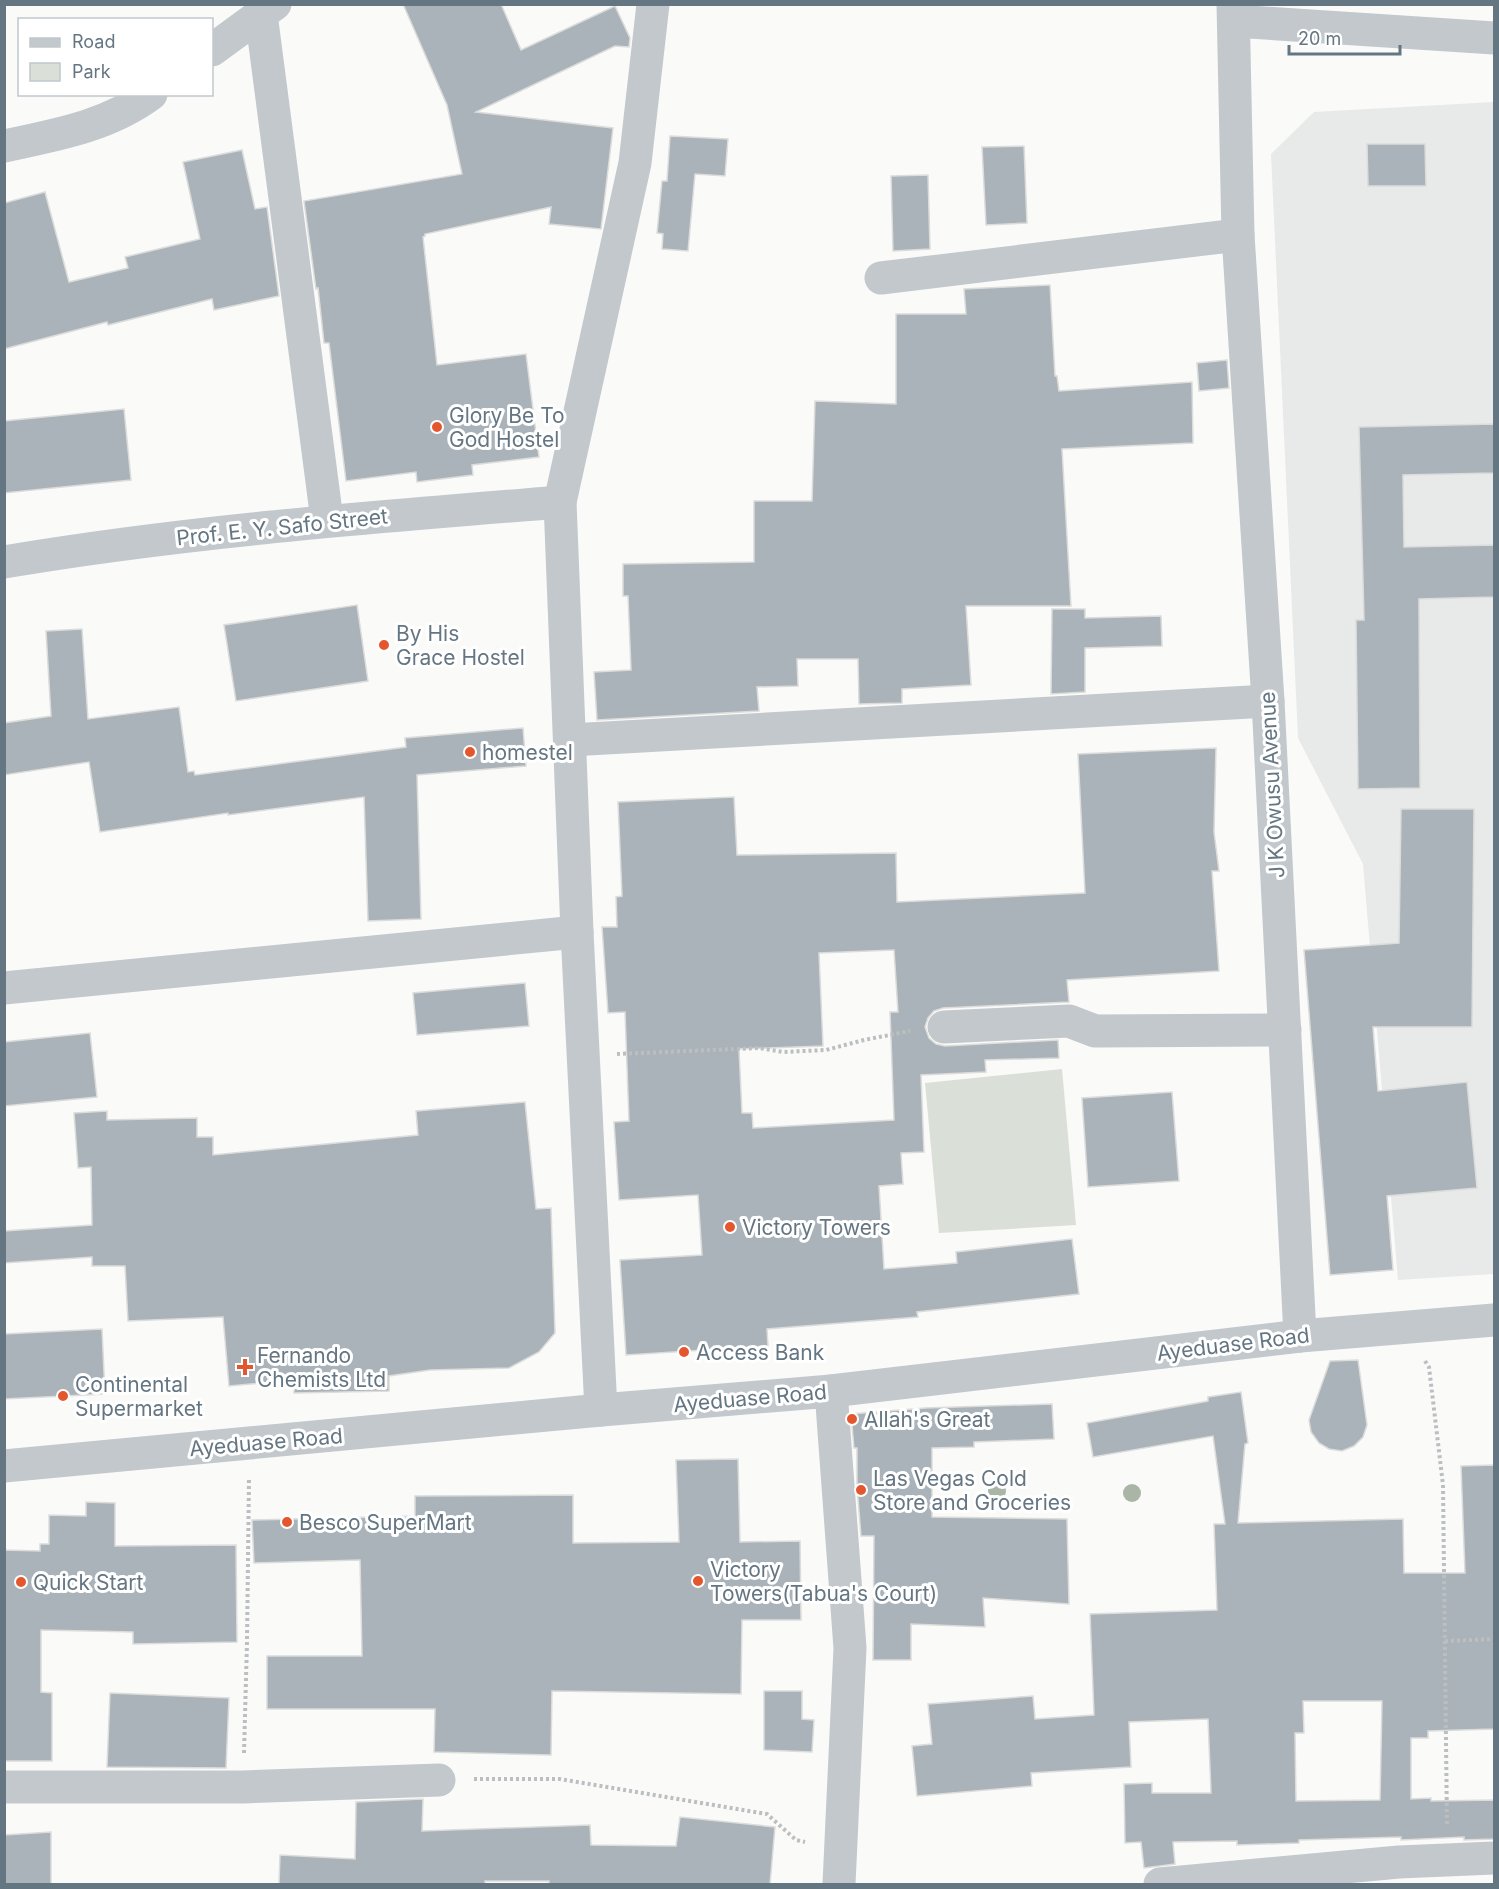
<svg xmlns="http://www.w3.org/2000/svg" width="1499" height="1889" font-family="Inter,sans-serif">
<rect width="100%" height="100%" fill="#fafaf8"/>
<!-- built -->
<path fill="#e8e9e9" d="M1494,102V1274L1398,1280L1363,864L1298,738L1271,154L1314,112Z"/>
<!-- green -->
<path fill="#dadfd7" d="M1062,1069L1076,1225L939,1233L925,1083Z"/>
<!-- building -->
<g fill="#aab3b9" stroke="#dcdcda" stroke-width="1.5" fill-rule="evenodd">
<path d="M403,4H501L521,50L615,6L630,38L629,47L615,46L476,112L613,128L601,229L549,224L551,207L425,234V236L423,237L437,365L526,354L539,457L472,465L473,475L417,482L416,472L346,481L329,343H324L318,288L316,289L304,201L462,174L447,105Z"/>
<path d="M670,136L728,139L725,176L695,174L688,251L662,249L663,234L657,233L662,181H667Z"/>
<path d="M1367,144H1425L1426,186H1368Z"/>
<path d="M1024,146L1027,223L986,225L982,147Z"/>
<path d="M242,150L255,209L267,207L279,296L214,310L212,299L108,325L107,322L4,349V203L45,192L69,282L128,268L125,257L200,239L183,162Z"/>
<path d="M928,175L930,249L893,251L891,176Z"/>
<path d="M1050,285L1055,376H1057L1059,391L1192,382L1193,443L1062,449L1071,606H966L971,685L902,689V703L859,704L858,659H797L798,686L757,687L759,711L597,720L594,672L631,670L628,596H623V564L754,562V501H812L815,401L896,404V314H966L964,289Z"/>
<path d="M1227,360L1229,388L1199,391L1197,363Z"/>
<path d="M124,409L131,480L4,493V421Z"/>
<path d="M1494,424V473L1403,475L1404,547L1494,545V597L1419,599L1420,788L1358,789L1356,620H1364L1359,427Z"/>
<path d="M357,605L368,681L236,701L224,625Z"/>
<path d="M1052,609H1085V618L1161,616L1162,646L1085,648V692L1051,694Z"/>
<path d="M82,629L88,719L179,707L188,772L194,771L195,775L406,747L405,738L523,728L526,766L417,775L421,919L368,921L364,797L228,815V813L100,832L89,762L4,775V723L51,716L46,631Z"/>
<path d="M1216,748L1214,832L1219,871H1212L1219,971L1067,980L1069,1002L943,1008L934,1011L928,1018L925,1027L929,1038L936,1044L945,1046L1058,1040L1059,1058L985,1060L986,1072L921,1075L924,1152L901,1153L903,1184L879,1186L884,1269L957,1263L956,1252L1072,1239L1079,1294L917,1312L918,1317L767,1329L768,1346L626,1355L620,1260L702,1255L698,1195L619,1200L614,1122L629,1121L625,1012L608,1013L602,927H617L616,897L622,896L618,802L734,797L737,855L896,853L897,902L1085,893L1078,754ZM894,950L898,1012H890L894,1120L753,1128L752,1113H742L739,1049L823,1046L819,953Z"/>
<path d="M1401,809H1474L1472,1027H1373L1378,1091L1467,1082L1477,1188L1387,1196L1393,1270L1330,1275L1304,950L1399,943Z"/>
<path d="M525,983L529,1026L417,1035L413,993Z"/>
<path d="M90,1033L97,1097L4,1106V1042Z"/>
<path d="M1172,1092L1179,1181L1088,1187L1082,1098Z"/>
<path d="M525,1102L536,1209L551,1208L555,1333L539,1352L509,1368L430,1370L389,1376V1391L294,1393V1380L229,1386L223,1317L128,1321L125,1266H92V1257L4,1263V1231L92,1225L91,1167L78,1168L74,1113L107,1111V1120L197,1118V1137H213V1155L418,1135L416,1111Z"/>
<path d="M102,1329L105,1394L4,1399V1334Z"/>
<path d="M1358,1360L1367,1425L1363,1437L1354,1446L1342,1451L1329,1449L1319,1443L1311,1432L1309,1420L1330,1361Z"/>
<path d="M1241,1392L1248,1443L1245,1444L1238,1523L1403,1519L1404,1573H1465L1461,1466L1494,1465V1729L1428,1731V1738H1411V1799L1431,1798V1801L1494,1800V1839L1464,1840V1837L1401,1840V1837L1299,1840V1843L1237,1845V1841L1173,1842L1175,1864L1144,1868L1141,1842L1125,1843L1124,1784L1152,1783V1793H1211L1208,1719L1129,1722L1131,1767L1031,1773L1032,1786L917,1796L912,1746L932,1744L928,1704L1033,1696L1035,1719L1094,1715L1090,1614L1217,1610L1214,1524H1225L1213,1436L1093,1457L1087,1423L1208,1401V1397ZM1303,1701H1382L1380,1800L1296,1801L1295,1733H1304Z"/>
<path d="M1052,1404L1054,1439L974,1442V1447L932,1448V1517L1067,1519L1069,1604L983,1598L985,1627L911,1624V1660H873L874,1536H861L857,1486V1448H854L851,1414L925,1408Z"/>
<path d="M738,1459L740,1542L800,1541L801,1620H742L741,1694L552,1691L551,1755L434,1752L435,1709H267V1656H362L360,1560L254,1563L252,1520L415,1516V1496L573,1495V1543L679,1542L676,1460Z"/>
<path d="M86,1502L115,1503V1546L236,1545L237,1642L133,1644V1632L41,1630V1692L52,1693V1761H4V1550L40,1551V1544H49V1515L86,1516Z"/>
<path d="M764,1691H802V1719L814,1720L812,1752L764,1750Z"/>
<path d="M110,1693L229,1698L226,1768L107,1767Z"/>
<path d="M423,1799L422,1831L590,1825L591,1845L676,1846L680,1817L775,1827L770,1884H549V1881H485V1884H279L280,1855L355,1859L356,1802Z"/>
<path d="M51,1832V1884H4V1835Z"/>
</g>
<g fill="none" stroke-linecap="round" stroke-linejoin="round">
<!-- path -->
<g stroke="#bbbfc2" stroke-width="4" stroke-dasharray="3 3" stroke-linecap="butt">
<path d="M617,1054L759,1048L783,1052L826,1050L864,1040L910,1031"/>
<path d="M1425,1361L1429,1367L1443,1485L1447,1826"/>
<path d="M1445,1641L1494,1639"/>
<path d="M244,1753L247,1642L249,1478"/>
<path d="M474,1779H560L767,1814L796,1840L805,1842"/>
</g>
<!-- minor -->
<g stroke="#c3c8cc" stroke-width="33">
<path d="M1233,4L1238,235L1268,701L1300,1336"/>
<path d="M261,14L327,520"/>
<path d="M1234,21L1494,38"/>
<path d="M212,50L275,4"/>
<path d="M4,146C56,135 108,126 151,94"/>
<path d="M881,278L1238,235"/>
<path d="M4,562C188,531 375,517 560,502"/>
<path d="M570,740L1268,701"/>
<path d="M4,988L577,932"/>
<path d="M944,1027L1069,1021L1095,1031L1285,1030"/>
<path d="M831,1391L850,1648L839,1884"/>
<path d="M601,1410L577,932L560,502L635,163L653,4"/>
<path d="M4,1466L601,1410L831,1391L1300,1336L1494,1320"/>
<path d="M4,1787H243L439,1780"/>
<path d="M1160,1884L1399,1862L1494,1858"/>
</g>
</g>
<!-- trees -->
<g fill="#aab4a7">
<circle cx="997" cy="1491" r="9"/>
<circle cx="1132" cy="1493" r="9"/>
</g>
<!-- markers -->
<g fill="#e4572e" stroke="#fff" stroke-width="2">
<circle cx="437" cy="427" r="6"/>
<circle cx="384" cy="645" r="6"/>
<circle cx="470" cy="752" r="6"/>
<circle cx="730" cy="1227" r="6"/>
<circle cx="684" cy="1352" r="6"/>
<path d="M242 1358h6v6h6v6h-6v6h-6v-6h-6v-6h6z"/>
<circle cx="63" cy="1396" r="6"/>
<circle cx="852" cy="1419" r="6"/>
<circle cx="861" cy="1490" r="6"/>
<circle cx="287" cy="1522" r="6"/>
<circle cx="698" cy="1581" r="6"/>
<circle cx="21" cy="1582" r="6"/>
</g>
<g text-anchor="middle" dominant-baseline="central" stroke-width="6" stroke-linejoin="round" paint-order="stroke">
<!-- poi labels -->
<g font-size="21" fill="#657683" stroke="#fff" text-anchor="start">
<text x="449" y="415">Glory Be To<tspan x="449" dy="24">God Hostel</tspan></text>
<text x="396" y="633">By His<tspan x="396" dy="24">Grace Hostel</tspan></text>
<text x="482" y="752">homestel</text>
<text x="742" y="1227">Victory Towers</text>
<text x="696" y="1352">Access Bank</text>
<text x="257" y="1355">Fernando<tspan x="257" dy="24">Chemists Ltd</tspan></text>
<text x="75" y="1384">Continental<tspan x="75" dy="24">Supermarket</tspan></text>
<text x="864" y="1419">Allah's Great</text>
<text x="873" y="1478">Las Vegas Cold<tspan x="873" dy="24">Store and Groceries</tspan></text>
<text x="299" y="1522">Besco SuperMart</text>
<text x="710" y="1569">Victory<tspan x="710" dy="24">Towers(Tabua's Court)</tspan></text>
<text x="33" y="1582">Quick Start</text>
</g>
<!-- street labels -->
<g font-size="21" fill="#657683" stroke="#fff">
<text transform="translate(282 527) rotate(-6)">Prof. E. Y. Safo Street</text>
<text transform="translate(1272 785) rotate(-93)">J K Owusu Avenue</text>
<text transform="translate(1233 1344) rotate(-7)">Ayeduase Road</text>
<text transform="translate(750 1398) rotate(-5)">Ayeduase Road</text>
<text transform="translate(266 1442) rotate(-5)">Ayeduase Road</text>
</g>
</g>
<!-- border -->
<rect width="1499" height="1889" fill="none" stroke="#657683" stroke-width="12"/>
<!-- legend -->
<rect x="18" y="18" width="195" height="78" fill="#ffffff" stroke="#c1c8cd" stroke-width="1.5"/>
<rect x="30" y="38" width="30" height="9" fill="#c3c8cc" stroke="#c1c8cd" stroke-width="1.5"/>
<text x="72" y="48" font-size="18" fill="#657683">Road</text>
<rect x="30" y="63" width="30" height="18" fill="#dadfd7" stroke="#c1c8cd" stroke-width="1.5"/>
<text x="72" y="78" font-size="18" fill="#657683">Park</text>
<!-- scale -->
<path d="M1289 45v9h111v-9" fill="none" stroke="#657683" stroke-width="3"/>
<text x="1298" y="45" font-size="18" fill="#657683" stroke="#ffffff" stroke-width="4.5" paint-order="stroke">20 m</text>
</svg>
